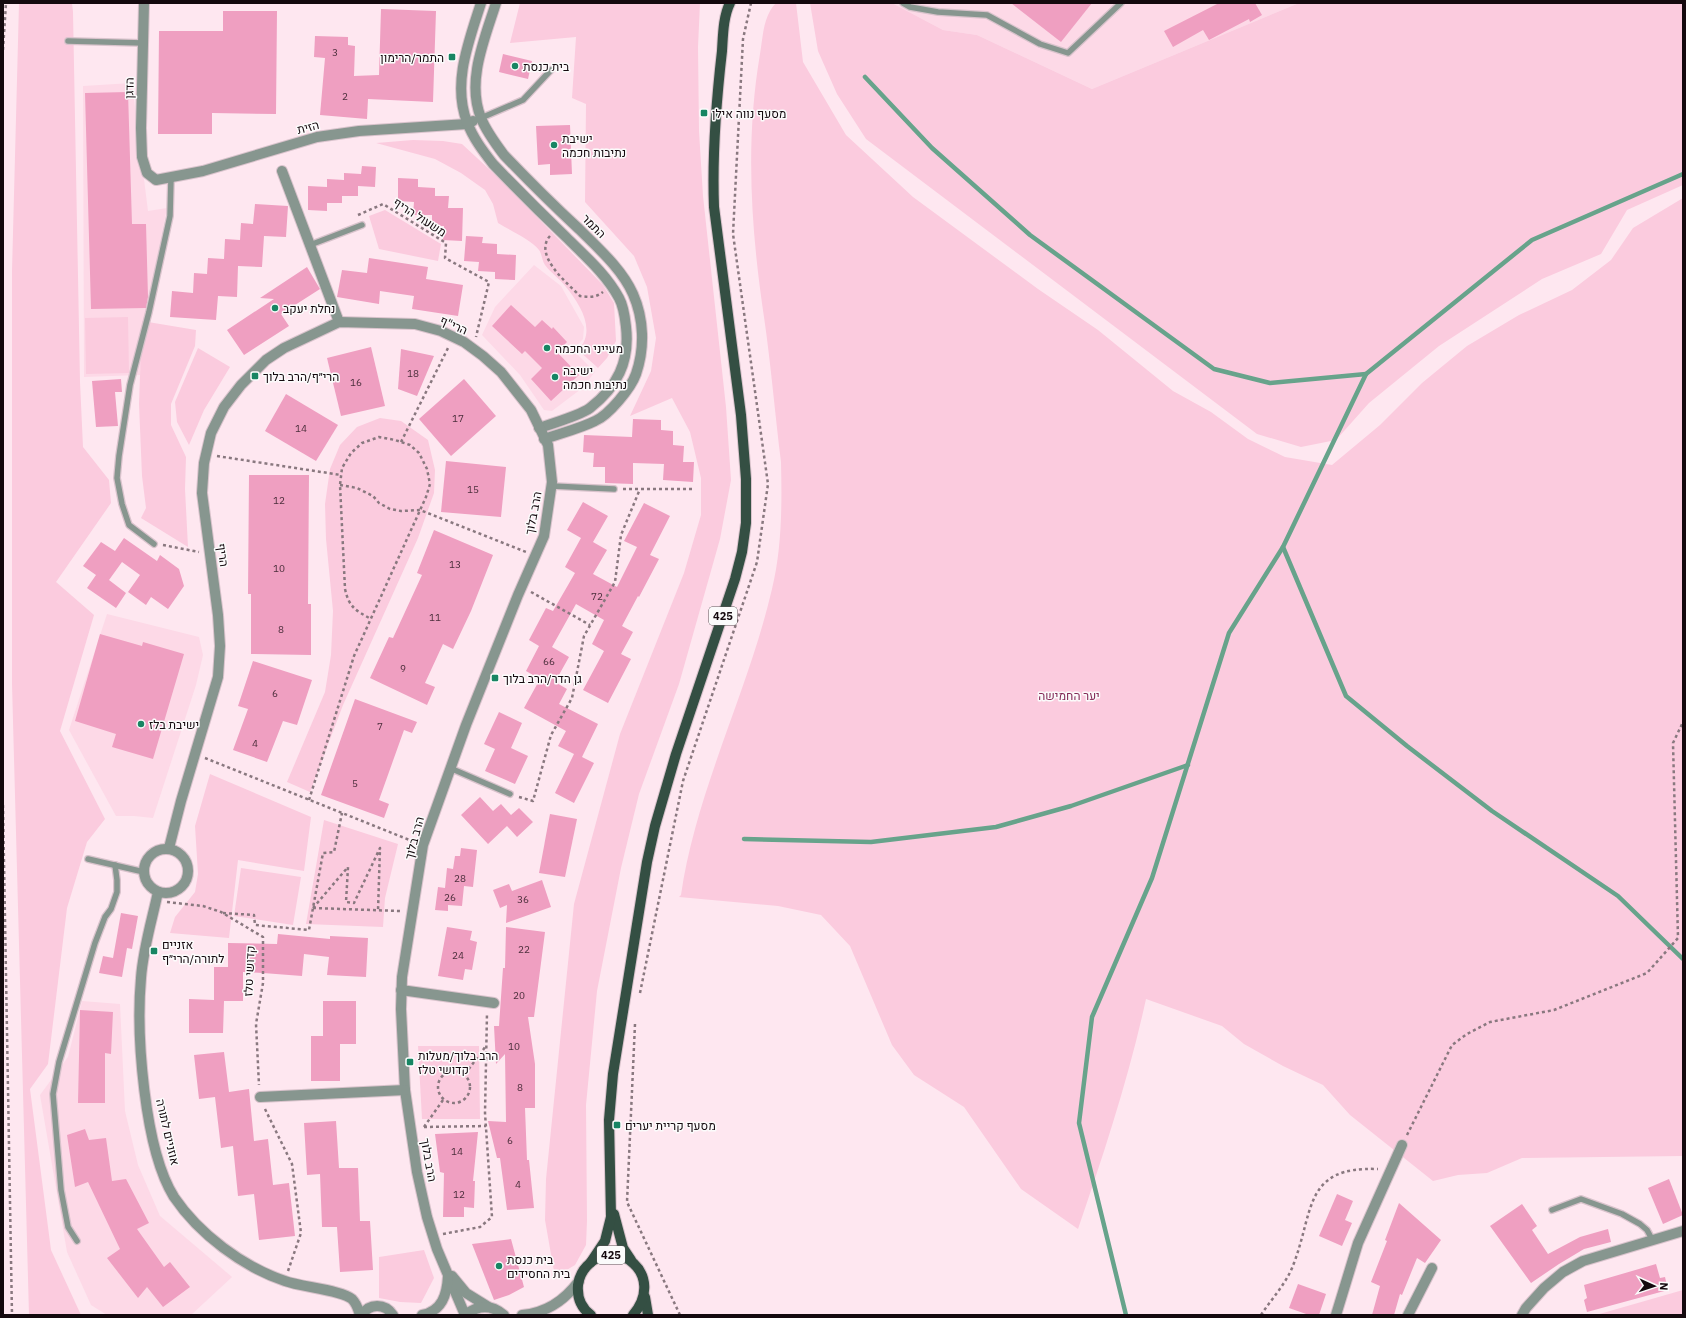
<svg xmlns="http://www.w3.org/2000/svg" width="1686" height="1318" font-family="'IBM Plex Sans',Heebo,sans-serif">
<rect width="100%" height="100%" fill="#fee7f0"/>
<!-- built -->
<g fill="#fdd9e7">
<path d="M892,3H1299L1092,89L977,35L943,30Z"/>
<path d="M132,83L148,211L167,208L146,313L140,375L84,377L83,86Z"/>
<path d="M534,265L561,286L584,327L583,339L573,350L595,372L581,389L552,411L544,410L520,375L482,335L495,307Z"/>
<path d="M107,614L199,637L203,655L196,685L153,818L134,816H116L69,730Z"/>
<path d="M82,1001L120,1004L125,1111L138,1165L160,1216L232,1277L191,1315H107L91,1305L67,1252L40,1095L68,1057Z"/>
</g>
<!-- green -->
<g fill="#fbcbde">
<path d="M19,3H72L73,12L80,382L83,447L109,480L111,503L56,582L94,615L60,731L105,819L87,842L67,908L48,1064L30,1089L51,1250L81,1315H29L12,684V271Z"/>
<path d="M520,3H700L698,47L699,131L703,196L726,407L731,480L720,539L679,684L639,794L621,868L597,991L586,1105L587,1221L586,1245L575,1265L555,1277L545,1220L546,1179L574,904L620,734L684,573L701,515V478L690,432L672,398L630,416L651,371L656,338L647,287L634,256L585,202L586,104L572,98L576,37L510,43Z"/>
<path d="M776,3H796L803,62L846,135L913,197L1038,289L1098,330L1173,391L1211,412L1248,439L1285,457L1332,465L1380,425L1422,383L1467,346L1519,315L1572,290L1611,260L1633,228L1683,198V1156L1522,1158L1487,1173L1458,1175L1433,1181L1350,1115L1323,1085L1283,1066L1244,1044L1222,1026L1146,999C1129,1077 1104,1153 1078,1229L1021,1189L964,1107L914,1075L892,1045L850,946L821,915L778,906L679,897L681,895C684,873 689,851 695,829C717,748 753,671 772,589C782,548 782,504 781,462C775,414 771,365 764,317C751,230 745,142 760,54C763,37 763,16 776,3Z"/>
<path d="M810,3H892L943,30L977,35L1092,89L1299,3H1683V185L1627,210L1601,254L1542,279L1439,346L1369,403L1336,440L1301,447L1257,434L866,139L837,94L818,51Z"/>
<path d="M413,140L443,141L462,144L503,182L603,285L614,303L616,341L607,358L598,368L578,350C597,331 580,304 566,287C560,279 551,273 545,265C542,261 542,254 539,250C532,240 509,230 498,223L493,204L485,190L461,173L435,159L376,143Z"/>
<path d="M385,210L441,244L438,261L379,249L369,216Z"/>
<path d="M128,317L129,373L86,374L85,318Z"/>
<path d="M142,321L196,330L195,346L171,404V425L186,457L185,489L188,547L141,518L146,508L142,476L139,404Z"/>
<path d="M198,348L230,367L204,410L189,445L177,422L175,402Z"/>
<path d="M380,418L401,421L428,440L435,470L434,493L418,538L343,705L310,792L287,782L325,692L331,655L333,611L326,539L325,504L330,469L340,445L357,427Z"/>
<path d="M210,774L311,817L304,871L238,860L229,938L170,933L175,917L195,892L198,874L195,826Z"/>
<path d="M324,820L398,844L385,898L383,927L306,924Z"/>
<path d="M241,868L301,877L293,925L234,916Z"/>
<path d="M418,1046H479L480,1119H422Z"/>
<path d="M424,1250L434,1278L421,1303L400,1302L379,1298V1257Z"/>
<path d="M1683,1290V1315H1596Z"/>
</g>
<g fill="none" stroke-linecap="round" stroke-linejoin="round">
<!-- stream -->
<g stroke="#67a38b" stroke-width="4.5">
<path d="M865,77L932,148L1030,235L1214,369L1270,383L1366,374"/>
<path d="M1283,547L1346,696L1407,746L1492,811L1618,896L1683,959"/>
<path d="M744,839L871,842L996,827L1071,806L1188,765"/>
<path d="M1126,1315L1079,1123L1092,1017L1152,878L1229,633L1283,547L1366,374L1532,240L1683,174"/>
</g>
</g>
<!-- building -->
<g fill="#ef9fc1">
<path d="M1011,3H1092L1061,42Z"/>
<path d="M1219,3H1255L1262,15L1250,22L1249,19L1209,40L1203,30L1173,47L1164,31Z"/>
<path d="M381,9L436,11L433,102L368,99L367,119L320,115L325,58L314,57L315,36L348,37V45L355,46L354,76L379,75Z"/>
<path d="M223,11H277L276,114L212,113V134H158L159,31H223Z"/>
<path d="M503,54L532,61L528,79L499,72Z"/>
<path d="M128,92L132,224H146L148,297L146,308L91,309L85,93Z"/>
<path d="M570,125L572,174L550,175V164L538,165L536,126Z"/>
<path d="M362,166L376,167L375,187L358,186V196H342V203H327V211L308,210V186L327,187V179L344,180V173L361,174Z"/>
<path d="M398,178L418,179V187L435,188V196H449L448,208H463L462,241L443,240L444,226H432V215H413L414,202L398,201Z"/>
<path d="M255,204L288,206L286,237L264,236L262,267L238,266L237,297L218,296L216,320L170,317L172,291L193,293L194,273L207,274L208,258L224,259L225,239L240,240L241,223L253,224Z"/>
<path d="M466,236L483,237L482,243L497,244V254L516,255L515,280L495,279V272L478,271L479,262L464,261Z"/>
<path d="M369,258L428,267L426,279L463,285L458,316L412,309L414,296L380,291L379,304L337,297L342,270L367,273Z"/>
<path d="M307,267L320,289L281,314L289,326L244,355L227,330L274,299L260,298Z"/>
<path d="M511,305L535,327L542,320L552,329L553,327L567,342L557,352L579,375L551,401L531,379L542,368L525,351L522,354L492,326Z"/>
<path d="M371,347L385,406L341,416L327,358Z"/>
<path d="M401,349L434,356L417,396L398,389Z"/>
<path d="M121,379L122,392H115L118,426L96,427L92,381Z"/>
<path d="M464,379L496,416L451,456L419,419Z"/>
<path d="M286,394L338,425L316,461L265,431Z"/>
<path d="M633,419L661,420V430L673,431V445L684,446L683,462H694L693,482L663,480L664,464L633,463V484L605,483V467H593L594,453L583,452L584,435L632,437Z"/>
<path d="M446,461L506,467L501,517L441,512Z"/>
<path d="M249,475H309L308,604H311V655L251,654V594H248Z"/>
<path d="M583,502L608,516L593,542L607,550L593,574L617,587L637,547L624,541L644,503L670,516L650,555L659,559L639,597L638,596L622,626L633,632L621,654L631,659L608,703L583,690L604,651L592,644L604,620L576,604L552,647L569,657L555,682L567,689L559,704L598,724L582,757L594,763L574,803L555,793L574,754L558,746L566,731L524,708L540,679L526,671L539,646L529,640L546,608L553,611L575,573L565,567L581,538L567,530Z"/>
<path d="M434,530L493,555L471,611L453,649L443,644L425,683L435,687L427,705L370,678L389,637L393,638L422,575L417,573Z"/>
<path d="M124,538L157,561L160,555L179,569L184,586L168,609L151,597L146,605L128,592L140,575L122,562L109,580L126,593L116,608L87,588L96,575L83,566L101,542L115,551Z"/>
<path d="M100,634L142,646L143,642L184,654L153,759L112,747L116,734L75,721Z"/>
<path d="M253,661L312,680L297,725L283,721L267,762L233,750L248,709L238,706Z"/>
<path d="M355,699L417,722L412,733L404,730L379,800L389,804L384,818L321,795Z"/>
<path d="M499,712L522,723L511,748L528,756L515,784L485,771L495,749L484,744Z"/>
<path d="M480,797L493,811L501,804L511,815L519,808L533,822L517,837L507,826L488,844L461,815Z"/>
<path d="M550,814L577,819L565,877L539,873Z"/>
<path d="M461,848L477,850L473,887L464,886L462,906L448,905V911L435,910L438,887L445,888L447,868L453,869L455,856H460Z"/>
<path d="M542,880L551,907L506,923L507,905L500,908L493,890L509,884L512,891Z"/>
<path d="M121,913L138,916L132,949L127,948L122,977L99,973L103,956L113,958Z"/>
<path d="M447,927L472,931L470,940L477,942L472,970L465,969L463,980L438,976Z"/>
<path d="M506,927L545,932L534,1017H528L535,1064V1108H525L527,1160H529L534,1208L507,1210L500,1158H497L488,1121L506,1122L505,1054L496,1064L494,1026H499L503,968H505Z"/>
<path d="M278,934L330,939V936L368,938L366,977L327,975L329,957L304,954L302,976L263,973L243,972V1001H224L223,1033H189V999L214,1000V967H228V943L277,944Z"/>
<path d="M323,1001H356V1044H340V1081H311V1036H323Z"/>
<path d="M80,1010L113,1012L111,1054L105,1053V1103H78Z"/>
<path d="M224,1052L229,1092L249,1089L254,1141L268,1139L273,1185L289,1183L295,1236L259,1240L254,1194L238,1196L233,1146L221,1148L215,1097L199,1099L194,1055Z"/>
<path d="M336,1121L339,1168H358L360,1221H370L373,1270L340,1272L337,1227H322L320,1174L307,1175L304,1123Z"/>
<path d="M85,1129L89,1140L106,1138L112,1181L126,1179L149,1223L137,1229L164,1267L170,1262L190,1287L163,1307L147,1287L138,1298L107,1258L120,1249L88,1182L75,1187L67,1135Z"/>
<path d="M478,1132L473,1181H475L474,1208L464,1207V1217H443L444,1173L440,1172L435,1134Z"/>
<path d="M1669,1179L1683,1215L1663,1224L1648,1188Z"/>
<path d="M1337,1194L1353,1201L1345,1220L1352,1223L1342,1246L1319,1236Z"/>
<path d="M1399,1203L1441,1240L1425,1263L1417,1258L1402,1295L1400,1294L1394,1315H1372L1380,1286L1371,1282L1387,1241L1385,1240Z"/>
<path d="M1522,1204L1537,1226L1532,1230L1548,1254L1580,1237L1608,1229L1611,1242L1584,1249L1559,1264L1531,1283L1490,1226Z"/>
<path d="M511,1239L524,1287L509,1295L494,1300L472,1244Z"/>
<path d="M1656,1264L1660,1278L1665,1277L1668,1290L1587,1312L1584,1300L1587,1298L1584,1285Z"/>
<path d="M1298,1284L1326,1294L1319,1315H1309L1289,1308Z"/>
</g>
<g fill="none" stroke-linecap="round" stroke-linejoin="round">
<!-- service casing -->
<g stroke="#d9c3cc" stroke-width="8">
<g id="service">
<path d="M903,3L910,7L938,12L987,15L1040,44L1068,53L1121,3"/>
<path d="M68,41L143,43"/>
<path d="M481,118L523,100L551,70"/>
<path d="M310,245L362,225"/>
<path d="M552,486L614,489"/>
<path d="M154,544L129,525L122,504L117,478L119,456L130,385L149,312L170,216L171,178"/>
<path d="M450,768L510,794"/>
<path d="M88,859L144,872"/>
<path d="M1552,1210L1581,1199L1622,1214L1640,1224L1647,1230L1653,1241"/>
<path d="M77,1241L68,1227L61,1190L53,1094L59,1062L95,943L105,917L111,909L117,892V880L115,865"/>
</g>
</g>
<!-- minor casing -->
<g stroke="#d9c3cc" stroke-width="12">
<g id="minor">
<path d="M144,3L141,128L142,157L147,173L156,180L203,171L317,137L359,131L467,124L473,121"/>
<path d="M481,3C469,41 452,83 467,122C473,138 483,151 493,164C517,189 541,213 566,237C585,256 606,274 619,298C624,307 625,318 626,327C630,362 617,387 590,408C581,415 551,424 539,428"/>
<path d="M496,3C485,38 466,81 481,118C486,131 495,143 504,155C528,180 553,205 579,229C598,248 622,269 633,294C644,319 645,348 636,374C631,388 609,415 595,421C579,429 561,433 544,439"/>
<path d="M282,171L339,322"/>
<path d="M169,848L181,801L218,677L220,646L218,615L202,493L204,463L211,433L224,407L241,385L266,360L284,348L339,322L415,324L441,331L464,342L483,356L501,372L531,410L548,445L552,482L544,536L518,595L466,725L423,845L402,977L401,1009L405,1090L417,1172L427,1217L437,1249L465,1315"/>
<circle cx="166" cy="871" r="22"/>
<path d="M158,892C152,920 143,949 141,978C136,1034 144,1149 174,1197C199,1234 243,1267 285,1281C301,1287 342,1290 352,1299C357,1304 358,1309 360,1315"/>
<path d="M401,990L494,1003"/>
<path d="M260,1097L405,1090"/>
<path d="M452,1276L466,1293L487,1306"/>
<path d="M362,1315C369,1303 385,1303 393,1315"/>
<path d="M422,1315C442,1311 447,1295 448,1276"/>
<path d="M465,1315C478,1305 491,1304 504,1315"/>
<path d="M522,1315C546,1313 565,1300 579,1281"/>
<path d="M1336,1315L1358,1243L1402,1145"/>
<path d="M1408,1315L1432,1268"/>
<path d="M1522,1315L1526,1308L1544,1288L1563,1272L1583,1261L1683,1231"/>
</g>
</g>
<!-- primary casing -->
<g stroke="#d9c3cc" stroke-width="12">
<g id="primary">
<path d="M614,1214L623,1248L631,1260"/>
<path d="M591,1262L605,1241L611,1217L609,1120L613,1074L647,862L655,826L676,754L735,579L742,552L746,523V479L741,415L714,207C712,154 716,103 722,51C723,36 723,17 730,3"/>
<path d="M645,1297L648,1315"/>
<path d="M591,1315C581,1308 577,1297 578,1285C579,1278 582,1271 587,1266C616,1234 667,1275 633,1315"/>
</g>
</g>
<!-- path -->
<g stroke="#89787f" stroke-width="2.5" stroke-dasharray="3 3" stroke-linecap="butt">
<path d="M3,50L6,3"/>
<path d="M358,215L383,204L446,243L445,258L489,282L476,337"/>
<path d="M550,236C533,255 567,283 580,296C589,297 595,298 603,292"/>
<path d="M401,442L448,348"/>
<path d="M217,456L341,475"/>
<path d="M340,485L357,488L373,496L379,503L390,509L401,511L420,510L526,552"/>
<path d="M623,489H692"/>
<path d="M163,545L199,552"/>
<path d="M531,592L590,625"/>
<path d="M205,758L412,841"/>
<path d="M519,797L533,801L551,735L572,698L584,636L615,582L621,535L640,489"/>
<path d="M309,800L354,656L426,497L430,484L427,469L419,453L410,445L395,440L379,437L362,443L351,453L342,468L340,485L345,589C349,607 355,610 371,619"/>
<path d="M3,805L12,1315"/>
<path d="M167,902L203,906L221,912L263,937V983L256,1024L259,1085"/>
<path d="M313,908L348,867L346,902L354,903L380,848L378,911"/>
<path d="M313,908L400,911"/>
<path d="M223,913L254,915L255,925L309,930L323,853L334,852L342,813"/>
<path d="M640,993L683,781L757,562L768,484L733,234L743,39L751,3"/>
<path d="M635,1024L627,1202L680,1315"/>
<circle cx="454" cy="1087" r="16"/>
<path d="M465,1074L486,1046"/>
<path d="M265,1109L292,1164L301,1233L288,1271"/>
<path d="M424,1127L486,1126"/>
<path d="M424,1127L443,1100"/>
<path d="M1407,1135L1452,1045L1467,1034L1490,1022L1554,1010L1647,973L1678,938L1673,743L1683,722"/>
<path d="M443,1234L480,1227L492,1217L485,1113L487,1013"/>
<path d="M1261,1315C1272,1298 1287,1283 1294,1263C1314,1210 1304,1166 1378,1169"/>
</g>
<!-- service -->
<use href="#service" stroke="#87968f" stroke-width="5.5"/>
<!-- minor -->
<use href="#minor" stroke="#87968f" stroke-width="10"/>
<!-- primary -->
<use href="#primary" stroke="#344f43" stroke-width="10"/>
</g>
<!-- markers -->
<g fill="#178563" stroke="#fbfbfb" stroke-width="1.5">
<rect x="448" y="53" width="8" height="8" rx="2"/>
<circle cx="515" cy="66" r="4"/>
<rect x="700" y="109" width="8" height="8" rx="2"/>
<circle cx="554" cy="145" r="4"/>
<circle cx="275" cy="308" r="4"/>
<circle cx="547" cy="348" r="4"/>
<rect x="251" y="372" width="8" height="8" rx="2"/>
<circle cx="555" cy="377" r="4"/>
<rect x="491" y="674" width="8" height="8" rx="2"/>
<circle cx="141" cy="724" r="4"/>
<rect x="150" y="947" width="8" height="8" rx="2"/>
<rect x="406" y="1058" width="8" height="8" rx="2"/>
<rect x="613" y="1121" width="8" height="8" rx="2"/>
<circle cx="499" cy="1266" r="4"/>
</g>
<g text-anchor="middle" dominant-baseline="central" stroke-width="3" stroke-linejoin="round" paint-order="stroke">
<!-- number labels -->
<g font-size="10" fill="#4b2e3b">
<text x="335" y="52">3</text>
<text x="345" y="96">2</text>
<text x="413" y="373">18</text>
<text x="356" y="382">16</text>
<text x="458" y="418">17</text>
<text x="301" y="428">14</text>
<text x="473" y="489">15</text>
<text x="279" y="500">12</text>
<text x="455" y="564">13</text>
<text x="279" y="568">10</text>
<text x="597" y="596">72</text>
<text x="435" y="617">11</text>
<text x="281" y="629">8</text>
<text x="549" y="661">66</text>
<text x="403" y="668">9</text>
<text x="275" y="693">6</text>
<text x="380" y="726">7</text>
<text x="255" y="743">4</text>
<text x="355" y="783">5</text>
<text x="460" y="878">28</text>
<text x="450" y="897">26</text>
<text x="523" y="899">36</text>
<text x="524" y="949">22</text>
<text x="458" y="955">24</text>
<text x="519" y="995">20</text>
<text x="514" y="1046">10</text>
<text x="520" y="1087">8</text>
<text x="510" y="1140">6</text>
<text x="457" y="1151">14</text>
<text x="518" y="1184">4</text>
<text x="459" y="1194">12</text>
</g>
<!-- shield labels -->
<g fill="#fbfbfb" stroke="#595255" stroke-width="1">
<rect x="709" y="607" width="28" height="18" rx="3"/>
<rect x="597" y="1246" width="28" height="18" rx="3"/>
</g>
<g font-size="11" font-weight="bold" fill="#14090e">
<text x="723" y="616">425</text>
<text x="611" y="1255">425</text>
</g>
<!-- poi labels -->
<g font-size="12" fill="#14090e" stroke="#fbfbfb" text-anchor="start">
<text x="444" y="57" text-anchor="end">התמר/הרימון</text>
<text x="523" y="66">בית כנסת</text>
<text x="712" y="113">מסעף נווה אילן</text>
<text x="562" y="138">ישיבת<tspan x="562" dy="14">נתיבות חכמה</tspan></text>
<text x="283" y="308">נחלת יעקב</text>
<text x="555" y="348">מעייני החכמה</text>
<text x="563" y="370">ישיבה<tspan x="563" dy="14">נתיבות חכמה</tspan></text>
<text x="263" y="376">הרי״ף/הרב בלוך</text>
<text x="503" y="678">גן הדר/הרב בלוך</text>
<text x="149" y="724">ישיבת בלז</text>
<text x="162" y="944">אזניים<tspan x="162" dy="14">לתורה/הרי״ף</tspan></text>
<text x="418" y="1055">הרב בלוך/מעלות<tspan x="418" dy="14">קדושי טלז</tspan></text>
<text x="625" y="1125">מסעף קריית יערים</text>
<text x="507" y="1259">בית כנסת<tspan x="507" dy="14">בית החסידים</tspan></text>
</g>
<!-- street labels -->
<g font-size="12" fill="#14090e" stroke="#fbfbfb">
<text transform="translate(129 88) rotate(-89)">הדגן</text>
<text transform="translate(308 127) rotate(-14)">הזית</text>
<text transform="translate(420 217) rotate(33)">משעול הריף</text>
<text transform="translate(594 226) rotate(45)">התמר</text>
<text transform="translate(454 325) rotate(24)">הרי"ף</text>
<text transform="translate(533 513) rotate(-79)">הרב בלוך</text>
<text transform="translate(223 555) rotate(82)">הריף</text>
<text transform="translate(414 838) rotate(-75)">הרב בלוך</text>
<text transform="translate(249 971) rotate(-87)">קדושי טלז</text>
<text transform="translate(168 1132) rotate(77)">אוזניים לתורה</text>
<text transform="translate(429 1160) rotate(80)">הרב בלוך</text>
</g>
<!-- park labels -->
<g font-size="12" fill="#832957" stroke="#fbfbfb">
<text x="1069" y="695">יער החמישה</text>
</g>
</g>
<!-- border -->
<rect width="1686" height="1318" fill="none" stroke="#14090e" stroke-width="8"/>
<!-- north arrow -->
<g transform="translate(1654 1286) rotate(93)" stroke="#fbfbfb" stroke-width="3" paint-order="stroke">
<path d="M0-3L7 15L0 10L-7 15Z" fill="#14090e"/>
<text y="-6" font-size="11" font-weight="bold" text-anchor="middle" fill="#14090e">N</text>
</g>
</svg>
